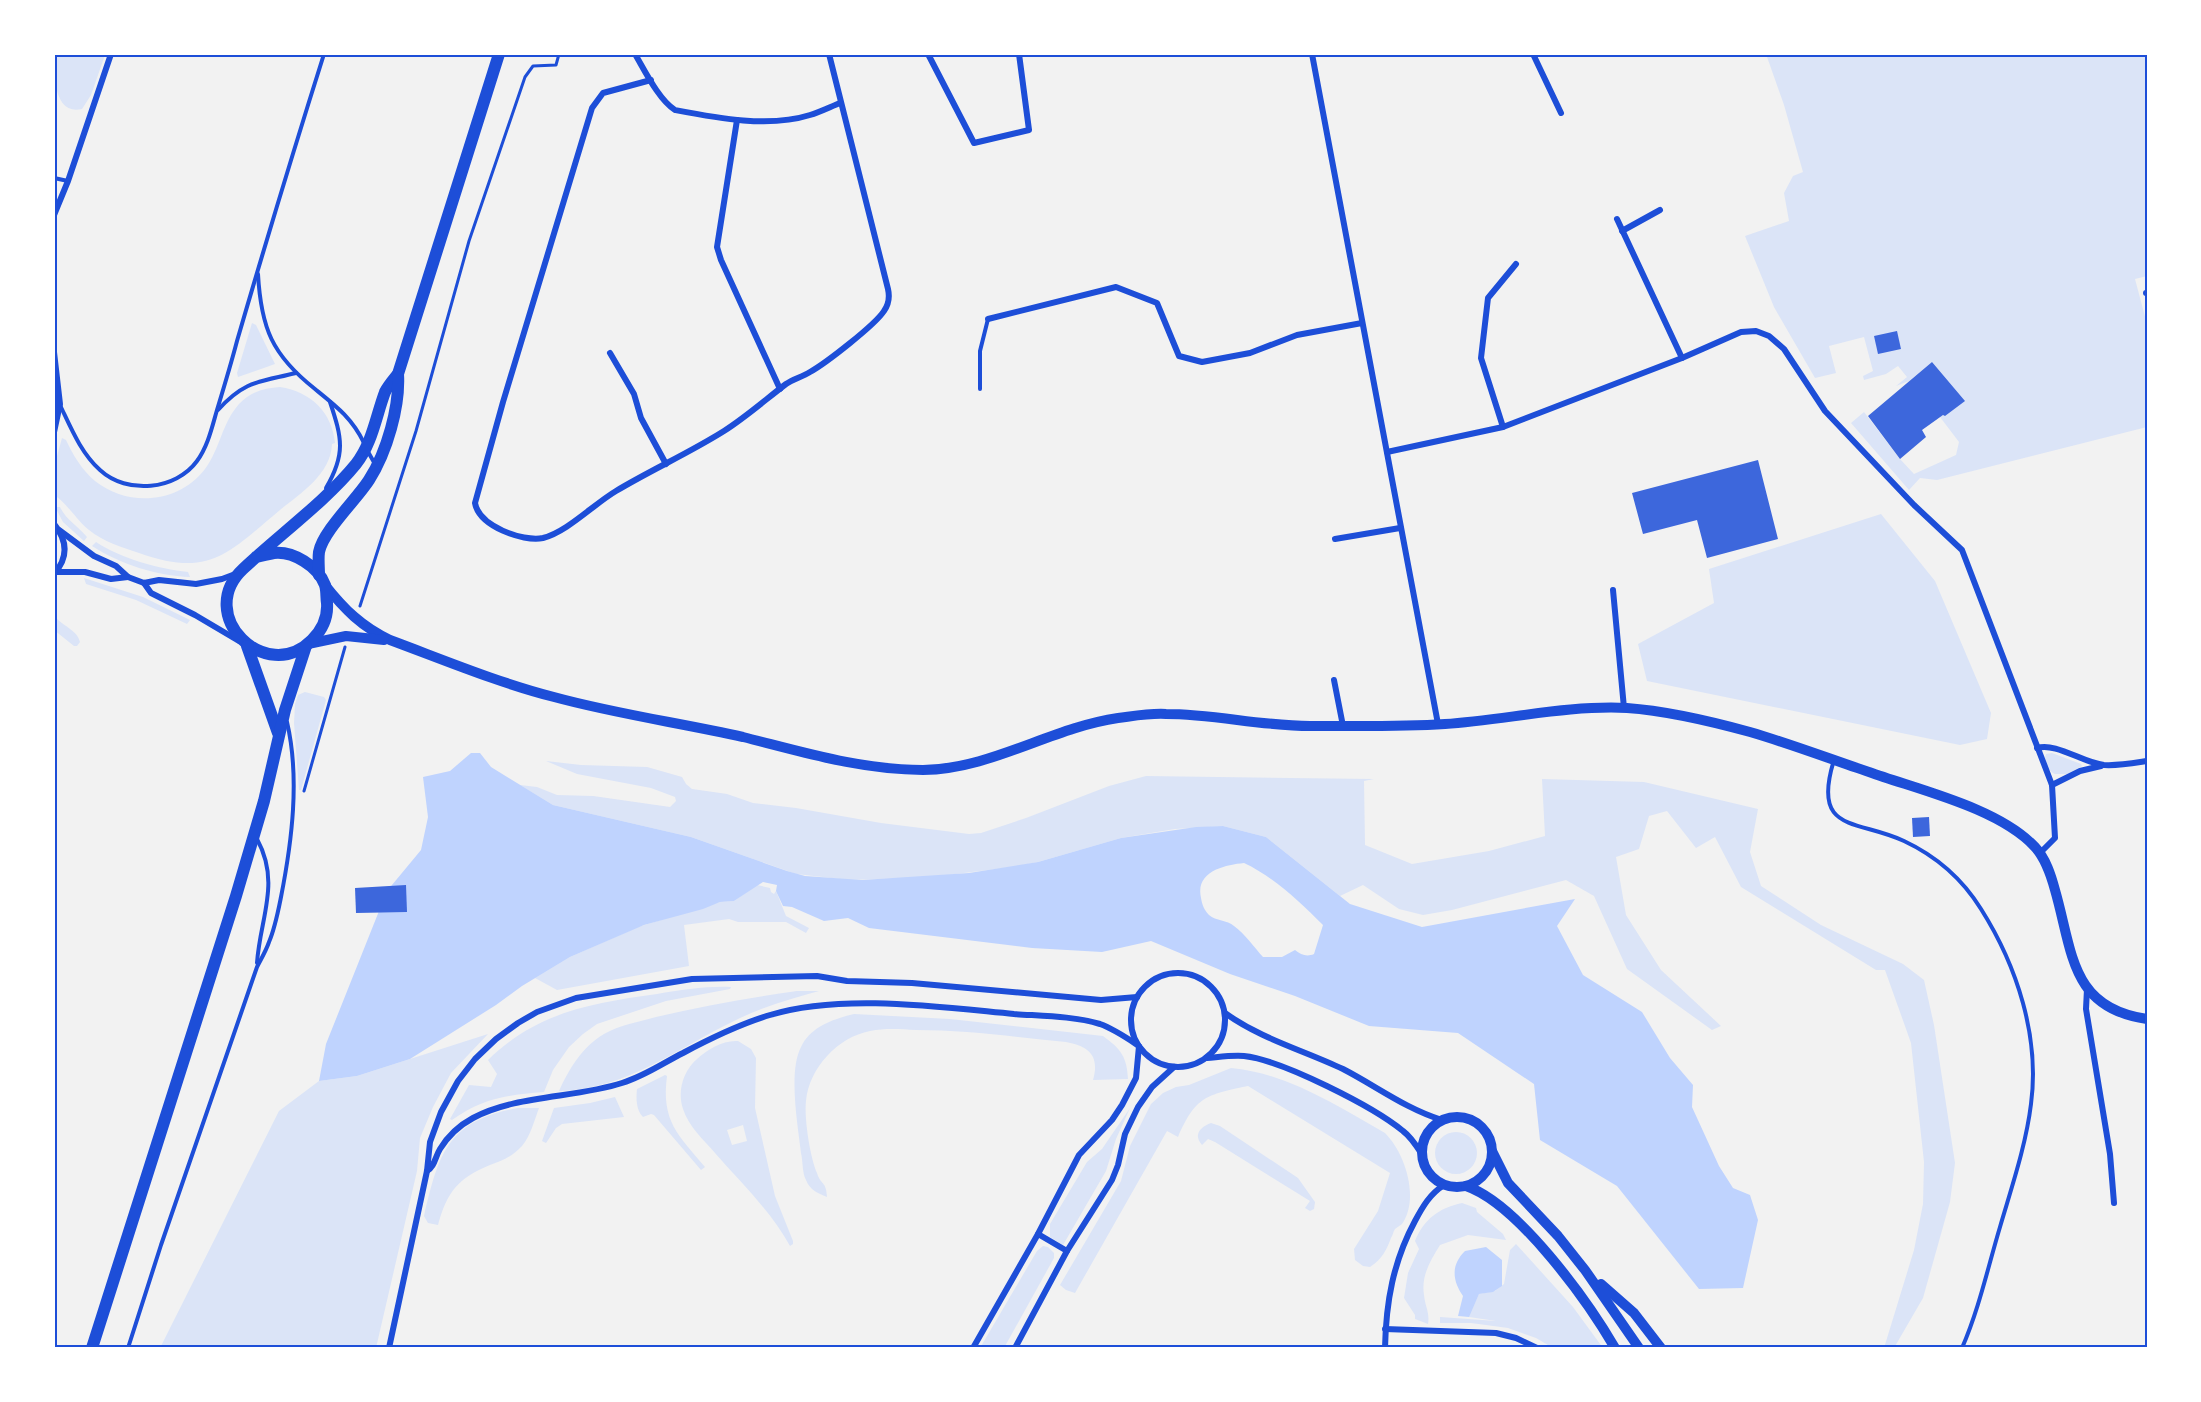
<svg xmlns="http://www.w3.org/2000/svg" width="2201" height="1402" font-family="Bitter,serif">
<rect width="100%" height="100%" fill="#f2f2f2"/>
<!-- green -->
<g fill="#dbe4f7" fill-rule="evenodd">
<path d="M54,54L105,55L91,95L82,109C53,116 54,72 54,54Z"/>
<path d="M1766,54H2147V276L2135,279L2147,324V427L1937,480L1920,478L1909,490L1851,423L1864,412L1900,459L1914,474L1956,455L1959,442L1940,417L1943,415L1945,416L1964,400L1932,362L1909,381L1896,386L1907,377L1898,366L1886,374L1864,380L1863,376L1873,371L1864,337L1829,346L1836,373L1815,378L1774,307L1745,236L1789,221L1784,193L1793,176L1803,172L1784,105Z"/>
<path d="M252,323L256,325L275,364L238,377L237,373Z"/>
<path d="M280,387C311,392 332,412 335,443L332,444C331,474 301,493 280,510C227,554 210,578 139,553C121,547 104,542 89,530C78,522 63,498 54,496L57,456L62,438L66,440C73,455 82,470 95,481C129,508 179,503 205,469C220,449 222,423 239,404C250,392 264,388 280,387Z"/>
<path d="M55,507H60C66,520 78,526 87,537L84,541L63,522Z"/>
<path d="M1881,514L1935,581L1991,713L1987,739L1960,745L1647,681L1638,644L1714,603L1709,569Z"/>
<path d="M96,542C120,558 159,569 188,572L190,577C157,576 120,564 92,546Z"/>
<path d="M84,578L143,597L190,620L187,624L136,600L86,584Z"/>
<path d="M54,615C61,626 77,629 80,642L77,646H74L54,630Z"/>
<path d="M305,692L324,697L326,700L301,790H299L294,723L295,704L298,695Z"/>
<path d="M2052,753L2081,764L2082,766L2067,774H2055C2048,771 2043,761 2046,754Z"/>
<path d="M546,761L581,765L647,767L682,777L686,784L692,789L727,794L753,803L796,808L881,823L969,834L981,833L1026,818L1109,786L1146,776L1374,779L1364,781L1365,845L1412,864L1489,851L1545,836L1542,779L1644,782L1758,809L1750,852L1761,886L1821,925L1903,964L1924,980L1934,1025L1955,1163L1950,1202L1923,1298L1894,1348H1884L1914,1250L1923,1204L1924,1162L1911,1043L1885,970H1876L1741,887L1715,837L1696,848L1667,811L1649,816L1639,849L1616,857L1626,915L1661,970L1721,1026L1712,1030L1627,969L1594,896L1566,880L1452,910L1423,915L1399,909L1363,885L1340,896L1266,837L1223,826L1175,829L1121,838L1038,862L1012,867L932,877L849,880L796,874L691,837L553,805L520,785L537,787L557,795L593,796L670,807L676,801L675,797L651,788L577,774Z"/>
<path d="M757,885L770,888L771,892L774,894L776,891L786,916L809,928L806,933L786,922H738L729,919L684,925L689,966L557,990L535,978L570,957L638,927L720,902L734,901Z"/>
<path d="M731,987L730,989L666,1001L597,1024L583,1034L569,1047L553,1070L544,1092C507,1095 483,1098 452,1120L450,1119L469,1085L491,1087L497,1074L488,1060C537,1012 592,1003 657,994C681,990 707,986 731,987Z"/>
<path d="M797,991H819C791,999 762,1007 736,1020C677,1048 629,1089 559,1091C569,1069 582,1047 604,1034C619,1025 639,1022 656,1017C703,1006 749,998 797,991Z"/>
<path d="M854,1014L950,1019L1103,1036C1121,1049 1127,1057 1128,1079L1093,1080C1100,1056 1089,1046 1066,1042C1016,1037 966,1030 916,1030C900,1029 885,1028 870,1031C838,1037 809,1068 806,1101C804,1118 810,1157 817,1173C821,1186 826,1180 827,1197C817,1193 810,1190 806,1180C802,1173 803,1161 801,1153C798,1126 788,1072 801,1047C811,1026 834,1019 854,1014Z"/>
<path d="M488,1034L451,1073L433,1107L420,1138L417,1171L376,1348H160L279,1111L319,1081L357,1076Z"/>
<path d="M738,1041L751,1049L756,1058L755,1108L775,1196L793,1241V1244L790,1246C771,1211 741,1183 715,1153C703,1139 689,1127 683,1109C677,1092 683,1071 697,1059C708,1049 723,1040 738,1041ZM743,1125L747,1141L732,1145L727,1130Z"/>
<path d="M1231,1068C1287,1073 1337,1106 1385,1133C1405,1153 1420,1198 1402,1224C1400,1226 1397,1227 1395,1229C1393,1232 1393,1235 1391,1238C1386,1251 1382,1259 1370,1267L1363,1266L1355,1260L1354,1249L1378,1211L1390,1173L1248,1086C1206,1095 1196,1096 1178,1137L1167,1131L1075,1293L1066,1290L1060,1285L1121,1181L1130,1146L1151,1104L1163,1093L1176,1087L1189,1085Z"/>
<path d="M665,1075L667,1076C661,1121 678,1135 705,1167L701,1170L654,1115L651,1114L643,1117C636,1110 636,1098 637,1089Z"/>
<path d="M615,1097L624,1117L562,1124L556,1128L546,1143L542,1141L554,1108L590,1103Z"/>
<path d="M518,1108H539C534,1121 531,1135 522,1146C513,1156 502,1161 490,1165C458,1178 447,1192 438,1225L428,1223L424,1216C439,1152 448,1121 518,1108Z"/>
<path d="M1130,1108L1116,1139L1106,1171L1063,1245L1050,1237V1224L1087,1162L1102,1149Z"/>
<path d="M1211,1123L1220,1126L1298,1178L1315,1202L1314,1209L1310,1211L1305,1208L1310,1201L1215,1142L1208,1139L1202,1145C1193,1135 1200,1127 1211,1123Z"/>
<circle cx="1456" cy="1153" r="21"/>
<path d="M1462,1203L1476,1208L1477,1212L1503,1234L1506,1240L1468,1235L1440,1245C1430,1261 1421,1276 1424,1295C1425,1306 1430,1313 1428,1324L1415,1319V1315L1404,1298L1408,1273L1419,1249L1415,1241C1424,1219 1439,1208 1462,1203Z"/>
<path d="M1516,1244L1573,1307L1603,1348H1553L1536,1338L1508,1328L1471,1323H1440V1317L1496,1321L1469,1317V1314L1479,1294L1495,1291L1504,1284L1510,1250Z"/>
<path d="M1043,1246L1048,1247L1054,1253V1258L1004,1348H980L1037,1251Z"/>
</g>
<!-- water -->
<g fill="#bfd3fe" fill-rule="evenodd">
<path d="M471,753H480L491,767L553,805L691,837L787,871L805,876L862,880L969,873L1038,862L1121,838L1196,827L1223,826L1266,837L1350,904L1422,927L1575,899L1557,926L1583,975L1642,1012L1670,1058L1693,1085L1692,1107L1719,1166L1733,1188L1750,1195L1758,1220L1743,1288L1699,1289L1617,1186L1540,1140L1534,1084L1458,1033L1369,1026L1295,996L1230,974L1151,941L1102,952L1032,948L869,928L848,918L824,921L792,907L783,906L776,891L777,885L763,882L734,901L720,902L703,909L644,925L570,957L522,986L496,1005L410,1059L357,1076L319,1081L326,1044L387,891L421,850L428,817L423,777L450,771ZM1244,863C1274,877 1300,902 1323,925L1314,954C1307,957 1301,955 1295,950L1282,957H1263C1254,947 1245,934 1234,926C1227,920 1216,921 1209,915C1204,910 1202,904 1201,898C1195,871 1225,865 1244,863Z"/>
<path d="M1486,1247L1502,1260V1286L1493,1292L1479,1294L1469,1317L1458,1316L1463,1296C1452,1280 1451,1265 1465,1251Z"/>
</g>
<!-- building -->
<g fill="#3d67dc">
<path d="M1897,331L1901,349L1878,354L1874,336Z"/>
<path d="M1932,362L1965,401L1945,416L1943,415L1922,430L1926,437L1900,459L1868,416Z"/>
<path d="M1758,460L1778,539L1707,558L1697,520L1643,534L1632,493Z"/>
<path d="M1929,817L1930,836L1913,837L1912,818Z"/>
<path d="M406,885L407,912L356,913L355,888Z"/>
</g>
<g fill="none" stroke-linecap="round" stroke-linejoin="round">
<!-- path -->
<g stroke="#1d4ed8" stroke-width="3">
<path d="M360,606L416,431L469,241L525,77L533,66L556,65L559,54"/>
<path d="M304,791L345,647"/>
</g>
<!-- service -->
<g stroke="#1d4ed8" stroke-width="4">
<path d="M54,178L68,181"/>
<path d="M258,274C261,328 272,355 315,389C336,406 352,418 364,443"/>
<path d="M980,389V351L988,319"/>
<path d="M60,405C71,428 81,453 100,470C127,495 176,490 197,461C208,446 212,427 217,410C224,387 231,364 237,341C265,245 294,149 324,54"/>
<path d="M218,410C245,380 260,382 296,373"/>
<path d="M367,450L375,464"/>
<path d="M326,488C346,454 342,438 330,402"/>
<path d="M1834,760C1811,834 1858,819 1904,841C1936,856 1963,880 1981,909C2017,966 2040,1037 2031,1104C2026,1145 2012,1186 2000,1227C1988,1267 1979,1309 1962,1348"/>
<path d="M257,963C260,918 281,883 257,839"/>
<path d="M128,1348L161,1245L257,967C261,959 266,951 269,942C275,928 278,912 281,897C292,841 300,778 287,722"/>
</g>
<!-- minor -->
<g stroke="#1d4ed8" stroke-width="6">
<path d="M635,54C645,71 659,100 675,110C717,118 769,128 810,115C820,112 830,107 840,103"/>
<path d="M928,54L974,143L1029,130L1019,54"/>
<path d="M1312,54L1438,724"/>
<path d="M1533,54L1561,113"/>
<path d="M651,80L603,93L592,108L503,402L475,503C479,526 522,542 543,538C567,532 594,504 616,491C651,470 689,453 724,431C746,417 765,400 786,384C793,379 802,377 810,372C826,363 875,325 884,311C889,304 890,298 888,289L829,54"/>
<path d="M737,120L717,247L721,260L780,389"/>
<path d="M54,215L68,181L111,54"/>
<path d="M1617,219L1682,358"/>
<path d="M1622,231L1660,210"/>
<path d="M2146,293H2147"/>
<path d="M988,319L1116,287L1157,303L1179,356L1202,362L1250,353L1297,335L1362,323"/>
<path d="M54,352L60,404L54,432"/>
<path d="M610,353L634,394L641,418L666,464"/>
<path d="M1503,427L1481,358L1488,298L1516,264"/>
<path d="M1387,452L1503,427L1682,358L1741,332L1756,331L1769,336L1784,349L1825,411L1914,505L1962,550L2052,785L2055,838L2040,853"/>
<path d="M54,524C67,540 69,557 54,574"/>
<path d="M59,530L94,556L116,566L128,577L144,583L159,580L196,584L222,579L238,573"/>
<path d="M1335,539L1400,528"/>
<path d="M56,572H85L111,579L128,577"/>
<path d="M144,583L151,593L195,615L239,641"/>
<path d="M1613,590L1624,708"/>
<path d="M1334,680L1343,726"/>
<path d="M2037,748C2056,742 2083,763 2104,765C2118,766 2134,763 2147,761"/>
<path d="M2052,785L2080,771L2101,766"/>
<circle cx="1178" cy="1020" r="47"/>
<path d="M2087,989L2086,1009L2110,1154L2114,1203"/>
<path d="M1225,1013C1261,1039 1303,1050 1343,1069C1376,1086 1406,1109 1442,1120"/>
<path d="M1207,1058C1219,1057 1232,1055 1244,1056C1282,1060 1374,1107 1403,1131C1411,1137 1416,1145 1421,1153"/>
<path d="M427,1171C435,1166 435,1157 440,1149C448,1136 460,1125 473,1118C515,1095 576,1098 622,1083C645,1076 663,1063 683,1053C711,1038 740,1024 770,1015C841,993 940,1007 1014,1014C1042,1016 1073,1016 1100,1024C1114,1029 1127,1038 1139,1046L1136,1078L1122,1105L1112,1120L1079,1155L1038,1234L973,1348"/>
<path d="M1038,1234L1067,1251"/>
<path d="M1385,1329L1496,1333L1516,1338L1537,1348"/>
<path d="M389,1348L427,1171L430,1142L441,1112L458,1081L475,1059L496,1039L518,1023L537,1012L576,998L692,979L817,976L847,981L912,983L1101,1000L1137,997"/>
<path d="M1015,1348L1067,1251L1112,1180L1118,1165L1125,1134L1138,1107L1152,1087L1174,1067"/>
<path d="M1385,1348C1386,1302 1393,1262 1415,1221C1423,1206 1430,1194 1444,1185"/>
</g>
<!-- tertiary -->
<g stroke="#1d4ed8" stroke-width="10">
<path d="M325,585C344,609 362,627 390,640C444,660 499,683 554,697C616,714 681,723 743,737C803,752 861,770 923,770C992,769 1050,728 1118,718C1134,716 1150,713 1166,714C1214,714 1261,726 1310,726C1355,726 1400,727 1445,724C1505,720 1567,705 1627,708C1669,711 1710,721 1750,732C1791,744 1830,759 1869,772C1919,790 1999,808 2035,847C2046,859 2051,875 2055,890C2073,952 2070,1008 2147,1019"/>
<path d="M308,644L346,636L384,640"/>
<circle cx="1457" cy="1152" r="35"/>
<path d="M1492,1151L1508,1183L1558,1236L1585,1270L1639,1348"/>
<path d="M1466,1186C1518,1204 1587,1300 1615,1348"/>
<path d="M1601,1284L1634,1313L1661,1348"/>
</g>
<!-- primary -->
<g stroke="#1d4ed8" stroke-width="12">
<path d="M256,557C262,556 268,554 274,553C293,551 318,566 325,585C327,591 326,598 327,603C328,617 322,630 312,640C266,686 194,615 243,569C278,536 326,501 356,464C372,444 376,416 385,392C388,386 394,379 398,374L499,54"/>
<path d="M319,575C319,568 318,559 319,552C323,531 357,499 369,480C387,452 400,406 398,374"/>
<path d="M247,646L278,733"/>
<path d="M92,1348L236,896L264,801L285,710L306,646"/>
</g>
</g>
<!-- border -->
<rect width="2201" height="1402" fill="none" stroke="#ffffff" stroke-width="111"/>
<rect x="56" y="56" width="2090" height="1290" fill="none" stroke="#1d4ed8" stroke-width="2"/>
</svg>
